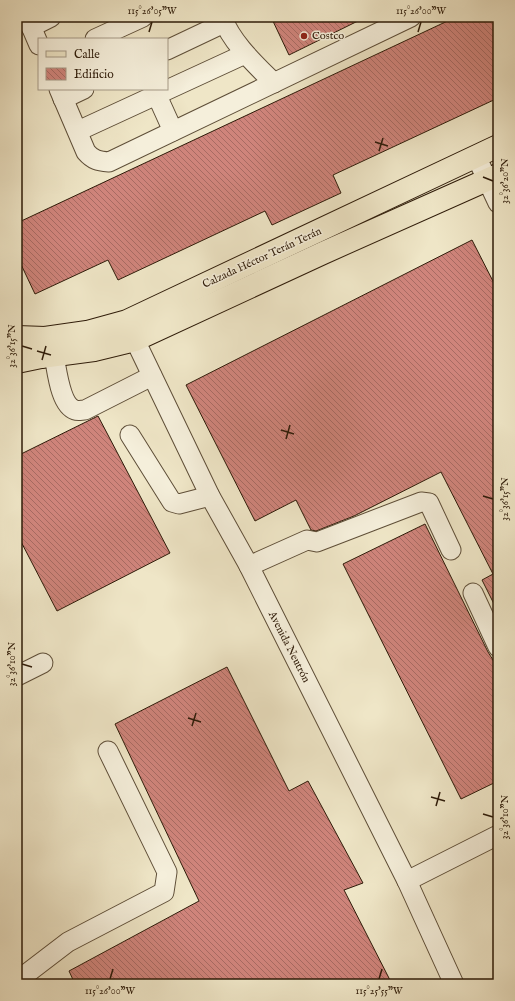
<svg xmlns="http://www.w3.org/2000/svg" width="515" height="1001" font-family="'IM FELL English',serif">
<defs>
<pattern id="building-back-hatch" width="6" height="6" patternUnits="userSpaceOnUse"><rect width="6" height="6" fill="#cf847b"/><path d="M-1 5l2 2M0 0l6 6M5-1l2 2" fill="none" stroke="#a86b63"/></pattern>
</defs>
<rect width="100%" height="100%" fill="#efe6c7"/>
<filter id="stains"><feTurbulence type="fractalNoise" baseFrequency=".005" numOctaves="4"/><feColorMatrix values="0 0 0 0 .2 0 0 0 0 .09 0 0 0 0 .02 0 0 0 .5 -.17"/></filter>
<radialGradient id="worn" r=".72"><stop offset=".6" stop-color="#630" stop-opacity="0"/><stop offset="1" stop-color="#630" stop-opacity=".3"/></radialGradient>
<!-- building -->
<g fill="url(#building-back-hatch)" stroke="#2e1b09">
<path d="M271,17H366L289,55Z"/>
<path d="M456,17H498V98L333,175L341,193L272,225L265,211L118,280L108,260L35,294L17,256V223Z"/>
<path d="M472,240L498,291V612L482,580L493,574L441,472L354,516L316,531L311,530L296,500L255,521L186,385Z"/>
<path d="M98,416L170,553L57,611L17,534V456Z"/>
<path d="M425,524L488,652L498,668V781L461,799L343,564Z"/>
<path d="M227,667L289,791L308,781L363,883L344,890L392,984H75L69,971L199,901L115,724Z"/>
</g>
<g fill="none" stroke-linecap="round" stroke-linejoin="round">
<!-- minor casing -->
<g stroke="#5e4e38" stroke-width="21">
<g id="minor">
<path d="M27,17L39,45"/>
<path d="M222,17C232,43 254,63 274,83"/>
<path d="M31,27L51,17"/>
<path d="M95,39L143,17"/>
<path d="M167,50L224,23"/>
<path d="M59,89L86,152C93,160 98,161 109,162L411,17"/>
<path d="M154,89L173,131"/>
<path d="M63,99L84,89"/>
<path d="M78,131L245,54"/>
<path d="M476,156L498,203"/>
<path d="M129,326L135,340L210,496L249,566L407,881L454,984"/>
<path d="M54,356C57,370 60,405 75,410C78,411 82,410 85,410L152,376"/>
<path d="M130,435L172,502L179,504L210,496"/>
<path d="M249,566L307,540L317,542L421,502L429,503L451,550"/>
<path d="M473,593L498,647"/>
<path d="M17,676L43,663"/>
<path d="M407,881L498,835"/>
<path d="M17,981L68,942L164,892L167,872L108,751"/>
</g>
</g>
<!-- major casing -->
<g stroke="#2e1b09" stroke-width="24">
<g id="major">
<path d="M17,337L45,338L87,332L127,321L498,146"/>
<path d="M22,356L41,357L94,350L135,340L323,253L498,175"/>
</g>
</g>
<!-- highway casing -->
<g stroke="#2e1b09" stroke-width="24">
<path id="highway" d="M17,362L41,357"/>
</g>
<!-- minor -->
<use href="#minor" stroke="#f5efdb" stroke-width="19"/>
<!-- major -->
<use href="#major" stroke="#efe6c7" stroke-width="22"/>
<!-- highway -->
<use href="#highway" stroke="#efe6c7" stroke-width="22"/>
</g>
<!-- ticks -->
<path fill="none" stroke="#2e1b09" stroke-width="1.5" d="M149,32L152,22M418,32L421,22M375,142L388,146M379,151L383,138M483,177L493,181M22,346L32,349M37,351L51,355M42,360L46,346M281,430L294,434M286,439L290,425M483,496L493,499M22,664L32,667M188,718L201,722M192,726L196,713M431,797L445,801M436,806L440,792M483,814L493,817M110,979L113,969M379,979L382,969"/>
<!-- markers -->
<circle fill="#8f2418" stroke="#f5efdb" stroke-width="1.5" cx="304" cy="36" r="4"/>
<g text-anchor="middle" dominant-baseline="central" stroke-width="3" stroke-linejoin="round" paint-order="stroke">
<!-- poi labels -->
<g font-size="11" fill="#2e1b09" stroke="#f5efdb" text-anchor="start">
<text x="312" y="36">Costco</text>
</g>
<!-- street labels -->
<g font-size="11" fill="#2e1b09" stroke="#f5efdb">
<text transform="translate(262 258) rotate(-25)">Calzada Héctor Terán Terán</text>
<text transform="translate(289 647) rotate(63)">Avenida Neutrón</text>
</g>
</g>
<!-- margin -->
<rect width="515" height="1001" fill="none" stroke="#efe6c7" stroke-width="44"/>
<!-- legend -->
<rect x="38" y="38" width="130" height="52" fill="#f5efdb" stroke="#a59a87"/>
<rect x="46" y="51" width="20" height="6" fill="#efe6c7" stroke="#a59a87"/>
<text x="74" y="58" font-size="12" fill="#2e1b09">Calle</text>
<rect x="46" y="68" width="20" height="12" fill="url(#building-back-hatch)" stroke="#a59a87"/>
<text x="74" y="78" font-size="12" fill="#2e1b09">Edificio</text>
<rect x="22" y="22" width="471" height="957" fill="none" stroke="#2e1b09" stroke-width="1.5"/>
<g font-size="10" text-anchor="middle" fill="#2e1b09">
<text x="152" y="14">115°26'05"W</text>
<text x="421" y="14">115°26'00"W</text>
<text transform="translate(504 181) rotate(-90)" y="4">32°36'20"N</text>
<text transform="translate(11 346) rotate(-90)" y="4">32°36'15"N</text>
<text transform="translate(504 499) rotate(-90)" y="4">32°36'15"N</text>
<text transform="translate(11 664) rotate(-90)" y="4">32°36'10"N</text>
<text transform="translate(504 817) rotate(-90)" y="4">32°36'10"N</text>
<text x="110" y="994">115°26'00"W</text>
<text x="379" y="994">115°25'55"W</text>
</g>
<rect width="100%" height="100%" filter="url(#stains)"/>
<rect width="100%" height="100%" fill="url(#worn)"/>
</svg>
